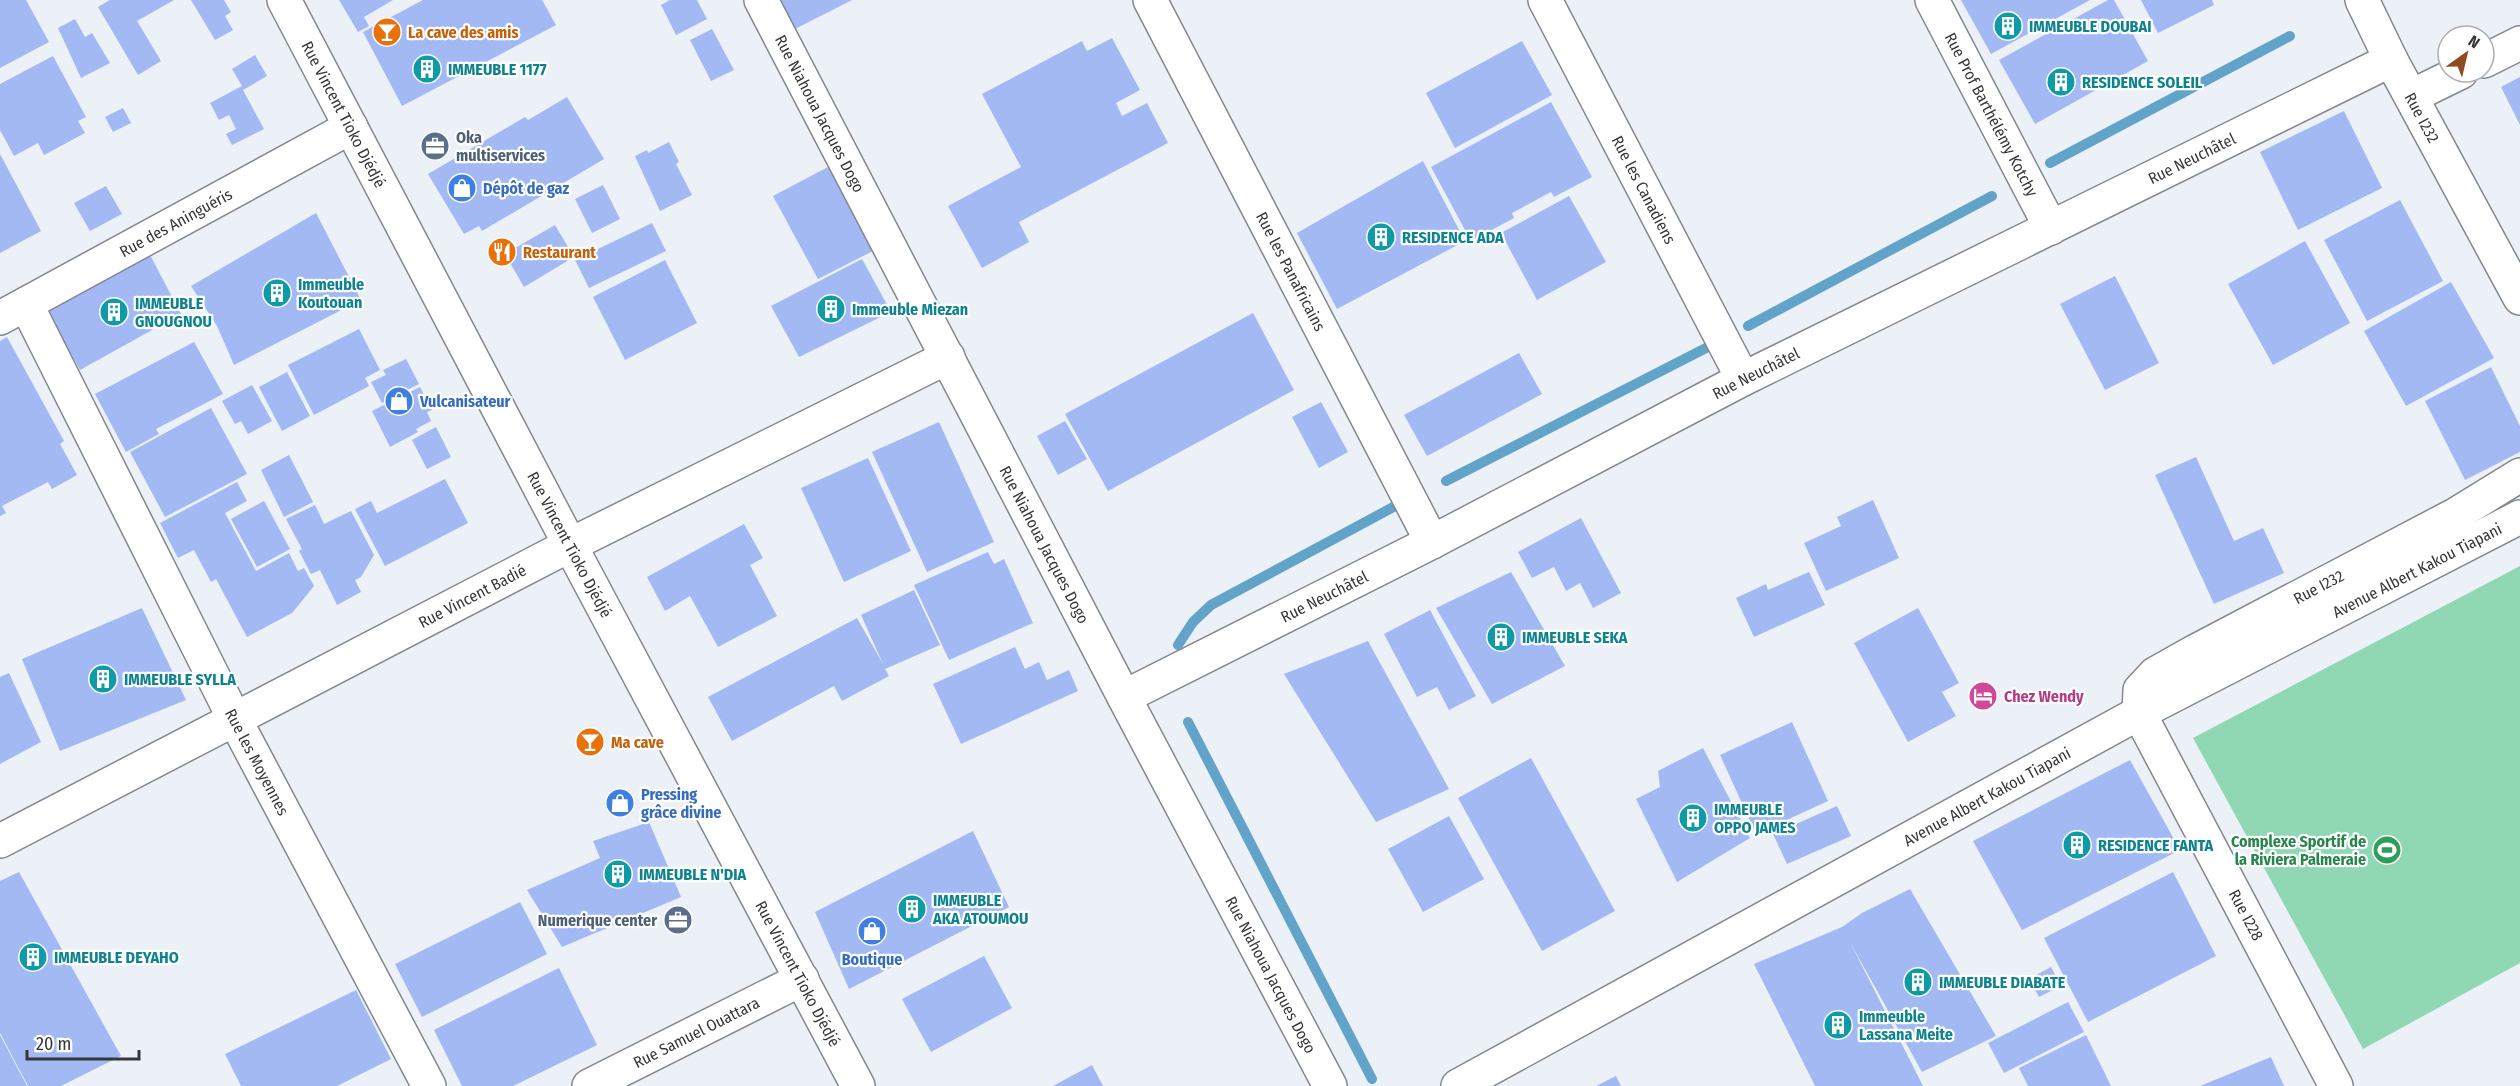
<svg xmlns="http://www.w3.org/2000/svg" width="2520" height="1086" font-family="'Fira Sans Condensed',sans-serif">
<rect width="100%" height="100%" fill="#ecf0f7"/>
<!-- green -->
<path fill="#90d7b4" d="M2520,566V963L2363,1049L2193,738Z"/>
<g fill="none" stroke-linecap="round" stroke-linejoin="round">
<!-- stream -->
<g stroke="#62a3ca" stroke-width="10">
<path d="M2050,163L2290,36"/>
<path d="M1748,326L1992,196"/>
<path d="M1446,481L1706,348"/>
<path d="M1178,645L1193,622L1211,605L1397,505"/>
<path d="M1188,722L1372,1079"/>
</g>
</g>
<!-- building -->
<g fill="#a2b9f4">
<path d="M0,0H26L49,42L0,68Z"/>
<path d="M110,0H174L137,21L161,61L138,75L98,7Z"/>
<path d="M191,0H224L231,12L225,16L233,30L215,40Z"/>
<path d="M339,0H393L364,17L369,26L358,32Z"/>
<path d="M423,0H542L556,25L402,106L363,32Z"/>
<path d="M670,0H697L707,19L676,35L661,5Z"/>
<path d="M780,0H852L795,29Z"/>
<path d="M1961,0H2090L1991,54Z"/>
<path d="M2108,0H2114L2148,61L2035,124L1999,60Z"/>
<path d="M2141,0H2212L2214,5L2158,33Z"/>
<path d="M75,19L85,37L92,33L110,63L81,78L58,28Z"/>
<path d="M712,29L734,70L711,81L690,40Z"/>
<path d="M1112,38L1140,90L1116,103L1122,116L1147,103L1168,143L1019,222L1029,242L982,268L948,206L1021,167L982,94L1082,41L1087,51Z"/>
<path d="M1522,41L1552,95L1455,148L1426,93Z"/>
<path d="M255,55L267,76L243,90L264,129L232,145L226,134L236,129L229,115L219,120L210,103L242,86L232,69Z"/>
<path d="M53,56L86,117L78,121L85,133L44,155L38,143L14,156L0,130V84Z"/>
<path d="M2520,77V125L2501,87Z"/>
<path d="M567,97L604,159L482,231L479,226L464,234L428,174L525,117L528,120Z"/>
<path d="M1551,102L1592,177L1554,197L1551,192L1512,213L1514,218L1471,241L1431,167Z"/>
<path d="M123,108L131,123L113,132L105,117Z"/>
<path d="M2344,111L2382,188L2298,230L2260,152Z"/>
<path d="M669,142L679,162L676,164L692,195L660,211L635,156L647,150L648,153Z"/>
<path d="M0,154L41,231L0,253Z"/>
<path d="M1423,161L1465,241L1337,309L1297,233Z"/>
<path d="M828,167L873,251L818,279L773,196Z"/>
<path d="M603,185L620,219L592,233L575,199Z"/>
<path d="M106,186L122,214L90,231L74,203Z"/>
<path d="M1569,196L1606,262L1537,300L1501,233Z"/>
<path d="M2400,200L2443,281L2367,321L2324,240Z"/>
<path d="M316,213L361,300L234,365L217,326L191,286Z"/>
<path d="M652,223L666,251L589,288L575,260Z"/>
<path d="M555,225L574,257L524,287L505,254Z"/>
<path d="M2305,241L2350,323L2273,365L2228,284Z"/>
<path d="M148,251L181,314L80,370L46,310Z"/>
<path d="M862,259L891,312L799,357L771,306Z"/>
<path d="M665,260L697,323L625,360L593,297Z"/>
<path d="M2115,276L2159,363L2105,390L2060,304Z"/>
<path d="M2451,282L2494,358L2406,406L2364,331Z"/>
<path d="M1253,313L1294,390L1108,491L1065,414Z"/>
<path d="M359,329L380,370L365,378L369,386L314,415L288,365Z"/>
<path d="M7,337L64,441L60,444L77,475L52,489L48,482L2,506L6,513L0,516V341Z"/>
<path d="M194,342L223,394L156,429L159,434L126,452L95,394Z"/>
<path d="M1519,353L1542,394L1427,456L1404,415Z"/>
<path d="M406,359L419,384L382,403L371,382L386,375L383,370Z"/>
<path d="M2491,367L2520,426V452L2465,480L2425,401Z"/>
<path d="M287,372L310,416L282,431L259,387Z"/>
<path d="M252,385L272,421L248,434L241,421L235,424L222,401Z"/>
<path d="M420,387L432,410L427,412L431,421L416,429L418,432L390,447L372,411Z"/>
<path d="M1321,402L1348,452L1319,468L1292,417Z"/>
<path d="M211,408L247,474L165,517L130,452Z"/>
<path d="M1065,421L1087,459L1058,475L1037,436Z"/>
<path d="M939,422L994,542L927,572L872,452Z"/>
<path d="M436,427L451,457L427,469L412,440Z"/>
<path d="M289,455L313,502L284,517L261,470Z"/>
<path d="M2196,457L2234,541L2263,528L2284,573L2214,604L2155,475Z"/>
<path d="M868,458L911,551L844,582L801,488Z"/>
<path d="M445,479L468,523L385,566L355,509L371,501L377,513Z"/>
<path d="M237,482L247,501L225,513L256,571L289,553L298,571L304,568L314,586L292,613L247,637L216,579L211,582L194,550L178,558L160,523Z"/>
<path d="M1873,500L1899,558L1826,591L1804,543L1841,526L1837,517Z"/>
<path d="M264,501L290,549L257,567L231,519Z"/>
<path d="M315,505L324,524L351,511L374,555L361,577L355,580L361,592L337,605L320,570L311,574L299,551L302,549L286,519Z"/>
<path d="M1581,518L1621,593L1593,608L1580,583L1566,591L1554,567L1532,578L1518,552Z"/>
<path d="M744,524L763,558L750,565L777,616L718,647L690,596L665,611L647,577Z"/>
<path d="M988,552L994,564L1004,559L1033,623L949,660L914,585Z"/>
<path d="M1511,572L1565,666L1492,704L1436,608Z"/>
<path d="M1809,572L1825,605L1754,637L1736,598L1766,584L1768,590Z"/>
<path d="M914,590L940,645L885,669L889,676L842,701L834,686L732,741L708,697L857,618L883,664L861,615Z"/>
<path d="M142,608L186,700L60,751L22,659Z"/>
<path d="M1918,608L1959,683L1942,692L1956,716L1908,742L1854,643Z"/>
<path d="M1430,610L1476,696L1449,710L1437,687L1417,697L1384,634Z"/>
<path d="M1368,641L1449,789L1376,822L1284,674Z"/>
<path d="M1015,647L1025,669L1039,662L1047,680L1069,670L1078,691L961,744L933,684Z"/>
<path d="M9,673L41,742L0,764V677Z"/>
<path d="M1792,722L1828,801L1756,834L1720,755Z"/>
<path d="M1703,748L1750,838L1677,882L1636,799L1660,787L1658,771Z"/>
<path d="M1531,758L1615,911L1542,951L1458,798Z"/>
<path d="M2130,760L2180,850L2022,930L1973,841Z"/>
<path d="M1837,806L1851,836L1787,864L1773,834Z"/>
<path d="M1449,816L1484,879L1423,912L1388,849Z"/>
<path d="M649,822L681,897L562,947L527,890L600,858L593,841Z"/>
<path d="M973,831L1009,907L849,989L815,912Z"/>
<path d="M19,872L121,1056L61,1086H28L0,1033V881Z"/>
<path d="M2173,872L2216,956L2088,1022L2044,938Z"/>
<path d="M1910,889L1996,1036L1922,1072L1850,942L1923,1086H1815L1754,964L1842,927L1862,913Z"/>
<path d="M520,902L547,954L422,1017L395,964Z"/>
<path d="M984,956L1012,1008L931,1052L902,999Z"/>
<path d="M2051,967L2061,986L2039,997L2029,979Z"/>
<path d="M559,968L597,1045L513,1086H462L434,1030Z"/>
<path d="M356,990L391,1059L337,1086H241L225,1054Z"/>
<path d="M2068,1002L2084,1032L2004,1073L1988,1043Z"/>
<path d="M0,1035L27,1086H0Z"/>
<path d="M2086,1035L2111,1086H2028L2019,1068Z"/>
<path d="M2271,1057L2284,1086H2200Z"/>
<path d="M1092,1065L1103,1086H1053Z"/>
<path d="M1616,1076L1621,1086H1596Z"/>
</g>
<g fill="none" stroke-linecap="round" stroke-linejoin="round">
<!-- street casing -->
<g stroke="#84878e" stroke-width="36">
<g id="street">
<path id="s1" d="M761,0L1124,697L1330,1086"/>
<path id="s2" d="M1150,0L1432,542"/>
<path id="s3" d="M1545,0L1743,379"/>
<path id="s4" d="M1932,0L2051,228"/>
<path id="s5" d="M2362,0L2391,60L2520,298"/>
<path d="M2484,61L2520,43"/>
<path d="M2412,96L2461,72"/>
<path id="s6" d="M26,304L234,718L429,1086"/>
<path id="s7" d="M0,318L351,127"/>
<path id="s8" d="M1124,697L1432,542L1743,379L2391,60"/>
<path id="s9" d="M0,841L570,545L948,357"/>
<path id="s10" d="M589,1086L802,979"/>
<path id="s11" d="M1458,1086L2139,713L2520,517"/>
<path id="s12" d="M2336,1086L2139,713L2140,690L2155,674L2196,651L2455,515L2520,475"/>
</g>
</g>
<!-- secondary casing -->
<g stroke="#84878e" stroke-width="36">
<g id="secondary">
<path id="s13" d="M284,0L570,545L858,1086"/>
</g>
</g>
<!-- street -->
<use href="#street" stroke="#fff" stroke-width="33"/>
<!-- secondary -->
<use href="#secondary" stroke="#fff" stroke-width="33"/>
</g>
<!-- icons -->
<defs>
<g id="building-disc" transform="scale(1.5)"><circle r="9.5" fill="#0f9aa8" stroke="#fff"/><path d="M-4-6H4V6H1V3H-1V6H-4ZM-2.5-4.3h1.7v1.8h-1.7ZM.8-4.3h1.7v1.8H.8ZM-2.5-1h1.7V.8h-1.7ZM.8-1h1.7V.8H.8Z" fill="#fff"/></g>
<g id="bar-disc" transform="scale(1.5)"><circle r="9.5" fill="#e8710a" stroke="#fff"/><path d="M-6-5H6L.8 .8V4.5H3.5V6h-7V4.5H-.8V.8Z" fill="#fff"/></g>
<g id="office-disc" transform="scale(1.5)"><circle r="9.5" fill="#5c6f8a" stroke="#fff"/><path d="M-6-3h4V-5.5h4V-3h4V5H-6ZM-1-4.5V-3h2v-1.5ZM-6 0V1H6V0Z" fill="#fff"/></g>
<g id="shop-disc" transform="scale(1.5)"><circle r="9.5" fill="#3f7fe0" stroke="#fff"/><path d="M-5-2.5h2.3a2.7 3.5 0 0 1 5.4 0H5L5.5 6h-11ZM-1.5-2.5h3a1.5 2.3 0 0 0-3 0Z" fill="#fff"/></g>
<g id="restaurant-disc" transform="scale(1.5)"><circle r="9.5" fill="#e8710a" stroke="#fff"/><path d="M-5-6h1v4h1v-4h1v4h1v-4h1v5L-1.5 .5V6h-2V.5L-5-1ZM5-6V6H3V1.5H1.5Q1.5-4 5-6Z" fill="#fff"/></g>
<g id="hotel-disc" transform="scale(1.5)"><circle r="9.5" fill="#d1479c" stroke="#fff"/><path d="M-6-4.5h1.5V1H6V5H4.5V3h-9V5H-6ZM-4 0a1.8 1.8 0 1 1 3.6 0ZM.5 0V-2.5h3Q6-2.5 6 0Z" fill="#fff"/></g>
<g id="stadium-disc" transform="scale(1.5)"><circle r="9.5" fill="#2e9e5b" stroke="#fff"/><path d="M0-5a6.5 5 0 1 0 0 10a6.5 5 0 1 0 0-10ZM-3.5-1.8h7v3.6h-7Z" fill="#fff"/></g>
</defs>
<g fill-rule="evenodd">
<use href="#building-disc" x="2008" y="26"/>
<use href="#bar-disc" x="387" y="32"/>
<use href="#building-disc" x="427" y="69"/>
<use href="#building-disc" x="2061" y="82"/>
<use href="#office-disc" x="435" y="146"/>
<use href="#shop-disc" x="462" y="188"/>
<use href="#building-disc" x="1381" y="237"/>
<use href="#restaurant-disc" x="502" y="252"/>
<use href="#building-disc" x="277" y="293"/>
<use href="#building-disc" x="831" y="309"/>
<use href="#building-disc" x="114" y="312"/>
<use href="#shop-disc" x="399" y="401"/>
<use href="#building-disc" x="1501" y="637"/>
<use href="#building-disc" x="103" y="679"/>
<use href="#hotel-disc" x="1983" y="696"/>
<use href="#bar-disc" x="590" y="742"/>
<use href="#shop-disc" x="620" y="803"/>
<use href="#building-disc" x="1693" y="818"/>
<use href="#building-disc" x="2077" y="845"/>
<use href="#stadium-disc" x="2387" y="850"/>
<use href="#building-disc" x="618" y="874"/>
<use href="#building-disc" x="912" y="909"/>
<use href="#office-disc" x="678" y="920"/>
<use href="#shop-disc" x="872" y="931"/>
<use href="#building-disc" x="33" y="957"/>
<use href="#building-disc" x="1918" y="982"/>
<use href="#building-disc" x="1838" y="1025"/>
</g>
<g text-anchor="middle" dominant-baseline="central" stroke-width="4.5" stroke-linejoin="round" paint-order="stroke">
<!-- culture labels -->
<g font-size="16" font-weight="bold" fill="#0d838f" stroke="#fff" text-anchor="start">
<text x="2029" y="26">IMMEUBLE DOUBAI</text>
<text x="448" y="69">IMMEUBLE 1177</text>
<text x="2082" y="82">RESIDENCE SOLEIL</text>
<text x="1402" y="237">RESIDENCE ADA</text>
<text x="298" y="284">Immeuble<tspan x="298" dy="18">Koutouan</tspan></text>
<text x="135" y="303">IMMEUBLE<tspan x="135" dy="18">GNOUGNOU</tspan></text>
<text x="852" y="309">Immeuble Miezan</text>
<text x="1522" y="637">IMMEUBLE SEKA</text>
<text x="124" y="679">IMMEUBLE SYLLA</text>
<text x="1714" y="809">IMMEUBLE<tspan x="1714" dy="18">OPPO JAMES</tspan></text>
<text x="2098" y="845">RESIDENCE FANTA</text>
<text x="639" y="874">IMMEUBLE N'DIA</text>
<text x="933" y="900">IMMEUBLE<tspan x="933" dy="18">AKA ATOUMOU</tspan></text>
<text x="54" y="957">IMMEUBLE DEYAHO</text>
<text x="1939" y="982">IMMEUBLE DIABATE</text>
<text x="1859" y="1016">Immeuble<tspan x="1859" dy="18">Lassana Meite</tspan></text>
</g>
<!-- food labels -->
<g font-size="16" font-weight="bold" fill="#c56008" stroke="#fff" text-anchor="start">
<text x="408" y="32">La cave des amis</text>
<text x="523" y="252">Restaurant</text>
<text x="611" y="742">Ma cave</text>
</g>
<!-- street labels -->
<g font-size="16" fill="#36373a" stroke="#fff">
<text stroke="none"><textPath href="#s1" startOffset="128">Rue Niahoua Jacques Dogo</textPath></text>
<text stroke="none"><textPath href="#s13" startOffset="129">Rue Vincent Tioko Djédjé</textPath></text>
<text stroke="none"><textPath href="#s4" startOffset="129">Rue Prof Barthélémy Kotchy</textPath></text>
<text stroke="none"><textPath href="#s5" startOffset="132">Rue I232</textPath></text>
<text stroke="none"><textPath href="#s8" startOffset="1196">Rue Neuchâtel</textPath></text>
<text stroke="none"><textPath href="#s3" startOffset="214">Rue les Canadiens</textPath></text>
<text stroke="none"><textPath href="#s7" startOffset="200">Rue des Aninguéris</textPath></text>
<text stroke="none"><textPath href="#s2" startOffset="306">Rue les Panafricains</textPath></text>
<text stroke="none"><textPath href="#s8" startOffset="710">Rue Neuchâtel</textPath></text>
<text stroke="none"><textPath href="#s1" startOffset="614">Rue Niahoua Jacques Dogo</textPath></text>
<text stroke="none"><textPath href="#s13" startOffset="615">Rue Vincent Tioko Djédjé</textPath></text>
<text stroke="none"><textPath href="#s11" startOffset="1089">Avenue Albert Kakou Tiapani</textPath></text>
<text stroke="none"><textPath href="#s12" startOffset="652">Rue I232</textPath></text>
<text stroke="none"><textPath href="#s9" startOffset="532">Rue Vincent Badié</textPath></text>
<text stroke="none"><textPath href="#s8" startOffset="224">Rue Neuchâtel</textPath></text>
<text stroke="none"><textPath href="#s6" startOffset="513">Rue les Moyennes</textPath></text>
<text stroke="none"><textPath href="#s11" startOffset="603">Avenue Albert Kakou Tiapani</textPath></text>
<text transform="translate(2246 915) rotate(62)">Rue I228</text>
<text stroke="none"><textPath href="#s13" startOffset="1101">Rue Vincent Tioko Djédjé</textPath></text>
<text stroke="none"><textPath href="#s1" startOffset="1100">Rue Niahoua Jacques Dogo</textPath></text>
<text stroke="none"><textPath href="#s10" startOffset="120">Rue Samuel Ouattara</textPath></text>
</g>
<!-- service labels -->
<g font-size="16" font-weight="bold" fill="#4e5e75" stroke="#fff" text-anchor="start">
<text x="456" y="137">Oka<tspan x="456" dy="18">multiservices</tspan></text>
<text x="657" y="920" text-anchor="end">Numerique center</text>
</g>
<!-- shop labels -->
<g font-size="16" font-weight="bold" fill="#366cbe" stroke="#fff" text-anchor="start">
<text x="483" y="188">Dépôt de gaz</text>
<text x="420" y="401">Vulcanisateur</text>
<text x="641" y="794">Pressing<tspan x="641" dy="18">grâce divine</tspan></text>
<text x="872" y="959" text-anchor="middle">Boutique</text>
</g>
<!-- hotel labels -->
<g font-size="16" font-weight="bold" fill="#b23c85" stroke="#fff" text-anchor="start">
<text x="2004" y="696">Chez Wendy</text>
</g>
<!-- leisure labels -->
<g font-size="16" font-weight="bold" fill="#27864d" stroke="#fff" text-anchor="end">
<text x="2366" y="841">Complexe Sportif de<tspan x="2366" dy="18">la Riviera Palmeraie</tspan></text>
</g>
</g>
<!-- north arrow -->
<g transform="translate(2466 54) rotate(34)"><circle r="28" fill="#ffffff" stroke="#afafb0" stroke-width="1.5"/>
<path d="M0-4.5L10 22L0 15L-10 22Z" fill="#8f4b1f"/>
<text y="-9" font-size="16" font-weight="bold" text-anchor="middle" fill="#36373a">N</text>
</g>
<!-- scale -->
<path d="M27 1050v9h112v-9" fill="none" stroke="#36373a" stroke-width="3"/>
<text x="36" y="1050" font-size="18" fill="#36373a" stroke="#ffffff" stroke-width="4.5" paint-order="stroke">20 m</text>
</svg>
